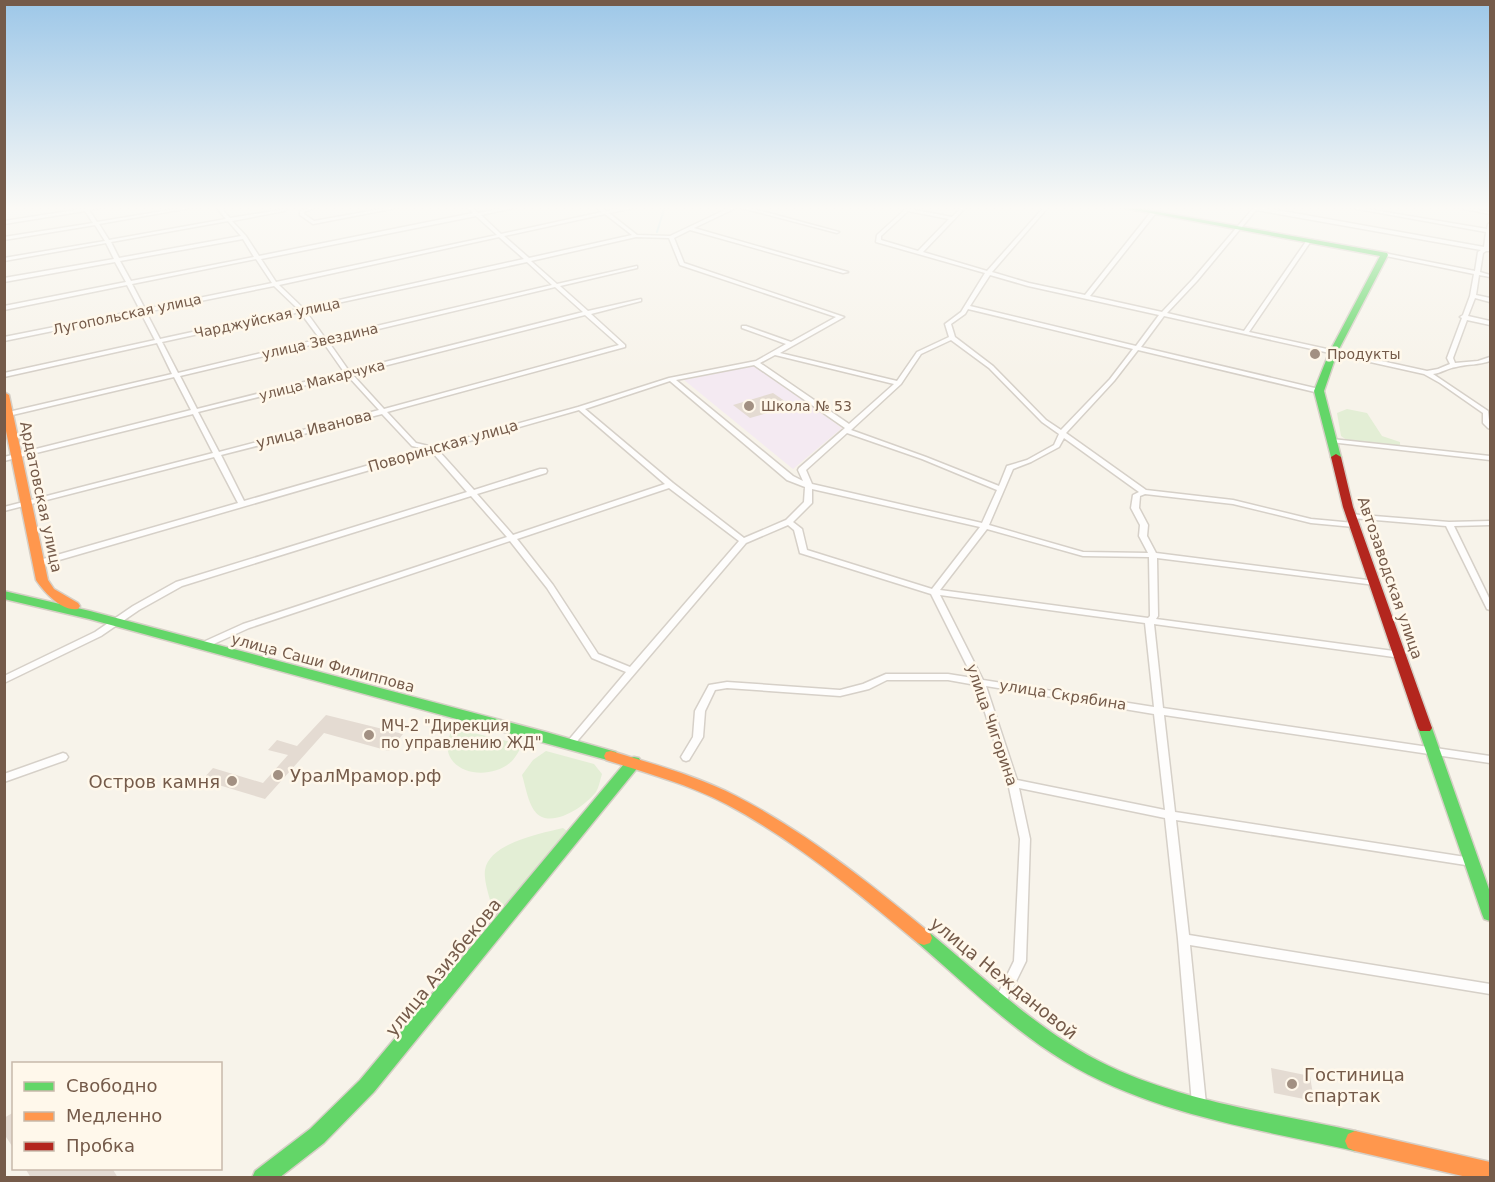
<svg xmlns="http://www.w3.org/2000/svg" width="1495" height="1182" font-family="'DejaVu Sans',sans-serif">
<rect width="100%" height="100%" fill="#f7f3ea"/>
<!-- education -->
<path fill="#f4eaf2" d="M754,366L842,428L793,469L684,380Z"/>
<!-- green -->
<g fill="#e3eed5">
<path d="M1347,409L1367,413L1382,436L1400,442V447C1380,446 1358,449 1341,436L1337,413Z"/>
<path d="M453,728L523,745C519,750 516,757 512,761C485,786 430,769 453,728Z"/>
<path d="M546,751L594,764L602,774C600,780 599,787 596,792C586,805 559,824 542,817C529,812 526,787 522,775L533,760Z"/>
<path d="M563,828L567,831L496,920C493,908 483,882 485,870C489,843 542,833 563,828Z"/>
</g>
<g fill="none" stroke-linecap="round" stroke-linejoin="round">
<!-- stream -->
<path stroke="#cce4e7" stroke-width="2" d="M657,232L665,206"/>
</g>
<!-- building -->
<g fill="#e4dbd2">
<path d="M773,393L792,406L750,418L733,405Z"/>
<path d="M326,715L403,734L389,751L324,733L265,799L202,780L213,768L263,783L288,755L268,750L277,740L297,746Z"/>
<path d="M1271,1068L1310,1076L1314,1101L1274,1093Z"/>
<path d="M14,1112V1149L4,1134V1118Z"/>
<path d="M25,1168H112L118,1178H31Z"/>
</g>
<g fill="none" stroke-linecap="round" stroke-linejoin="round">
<!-- street casing -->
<g stroke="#d6d0c8" stroke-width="3">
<g id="street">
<path d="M101,206H109L89,210L97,222L193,206H201L99,224L109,240L226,219L215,206H219L230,218L286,209V210L284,211L232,221L246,236L259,256L473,213L466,206H470L478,213L513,206H520L518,207L481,215L501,234L602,212L595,206H599L606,211L631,206H638V207L609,213L637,235L670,236L733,206H743L839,232L837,233L738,207L694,228L848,272L843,273L690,230L674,238L684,263L844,317L780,353L897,381L917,352L949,337L945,324L961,312L985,273L876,242L877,235L909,206H913L910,209L952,217L963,206H967L923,252L987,271L1045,206H1049L992,272L1029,283L1085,295L1151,212H1155V214L1090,296L1162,312L1193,279L1255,206L1484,247L1486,232L1341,206H1349L1487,229L1488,224L1490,223L1489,248L1490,249V251H1486L1483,253L1480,272L1490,275V277L1479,275L1476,295L1490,298V302L1475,298L1468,316L1490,321V325L1467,320L1453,358L1455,363L1478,361L1490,357V361C1479,365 1468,364 1456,367C1448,368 1441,373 1433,374L1488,411L1490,429L1488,428L1483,423V413L1440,383L1424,374L1164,316L1141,347L1319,389L1322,391L1319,393L1138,350L1114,381L1066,433L1146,490L1233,500L1311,519L1354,523L1358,525L1354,527L1311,523L1233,504L1145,494L1140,496L1139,508L1148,525L1147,536L1156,553L1375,581L1379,583L1375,585L1157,558L1158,616L1156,619L1401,652L1405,655L1401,658L1154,624L1163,708L1490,756V763L1164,715L1175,812L1472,858L1476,859L1477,862L1476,865L1472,866L1176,820L1189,935L1490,984V994L1190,945L1206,1104L1204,1109L1199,1110L1194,1109L1192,1104L1178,939L1165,818L1019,788L1030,839L1026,961L1004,1006L1000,1007L996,1006L994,1002L1014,961L1020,839L1008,783L976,685L948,680H887L869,689L840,696L727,688L715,690L705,711L703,737L689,760L686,761L683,760L681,757L693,737L695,711L709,685L727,682L840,690L863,684L886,674H948L973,678L931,594L800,553L794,530L788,525L746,543L573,746H567L565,744L567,742L626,672L592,658L547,588L510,541L249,628L207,647H201L200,645L201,643L243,624L507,537L471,496L182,586L139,610L101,636L4,683V676L95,632L133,606L176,582L467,492L432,452L42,565H36L35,563L36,561L238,503L214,457L4,511V507L213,453L193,414L4,461V457L191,410L174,377L4,417V413L172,374L157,343L4,377V373L155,340L141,313L4,341V337L140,310L127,285L4,310V306L126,282L115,262L4,282V278L114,259L106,243L4,261V258L105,241L95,225L4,240V237L93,223L85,211L4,224V221ZM1256,210L1481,250L1478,252L1475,271L1384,253L1381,255L1474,274L1470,296L1463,315L1460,317L1462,318L1447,358L1450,364L1438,369L1427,371L1249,332L1311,241L1309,240H1307L1244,331L1167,313L1197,281ZM908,211L949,219L918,251L881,240V236ZM605,214L632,235L529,258L504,236ZM476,216L497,235L276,282L261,259ZM228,221L241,236L119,258L111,242ZM499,237L524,259L303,308L279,285ZM636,237L669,238L680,265L836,317L791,342L746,326H742V328L786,344L756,361L669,378L578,407L433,447L416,443L387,412L625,347V345L591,314L641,301V299L588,311L560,286L637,268V266L557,284L531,261ZM243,239L254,257L131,281L120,261ZM256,259L272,283L145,309L132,284ZM527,262L552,285L325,338L305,310ZM990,275L1028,286L1159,315L1136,346L970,306ZM274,286L298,309L160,339L146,312ZM555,287L583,312L349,371L328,341ZM968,309L1133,349L1110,379L1061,430L1046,420L993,366L955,337L951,324L965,314ZM300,312L320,339L178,373L162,342ZM585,315L619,345L384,409L352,374ZM951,340L989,368L1042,422L1059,434L1054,445L1027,460L1007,466L999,486L926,457L851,430L901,384L921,354ZM323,342L344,372L197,409L180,376ZM775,355L894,384L849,424L760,363ZM754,365L845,428L799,468L798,470L803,481L793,476L676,380ZM347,375L379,410L219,452L198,412ZM670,381L787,480L805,487L804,502L786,520L744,538L673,483L585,409ZM579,410L665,484L513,535L477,494L546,473L547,471L546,469H540L474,490L438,450ZM382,414L412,446L425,449L244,501L221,455ZM847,433L922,459L997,490L982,523L812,484L806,470ZM1064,438L1139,492L1133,495L1131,508L1140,525L1139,536L1148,553L1083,552L989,525L1013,469L1031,462L1059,447ZM669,488L739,541L630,667L598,654L553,585L517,539ZM812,489L980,527L932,589L807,550L802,529L793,522L812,503ZM987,529L1083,556L1149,557L1150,616L1148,618L940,590ZM940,595L1145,623L1154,707L983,680ZM986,686L1154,714L1165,810L1017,780Z"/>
<path d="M313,206H319L304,212V214L314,221L398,206H406L313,224L300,215V211Z"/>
<path d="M1450,206H1458L1490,212V214Z"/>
<path d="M1332,439L1490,456V460L1330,442L1329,441Z"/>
<path d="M1349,514L1449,522L1490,521V525L1454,526L1490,600V610L1487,609L1486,607L1446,526L1352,518H1349L1348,516Z"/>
<path d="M63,753L66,754L68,757L66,760L4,782V774Z"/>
</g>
</g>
<!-- fast casing -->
<g stroke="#d6cfc6" stroke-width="3">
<g id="fast">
<path d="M1113,206H1125L1387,253L1388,255L1337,353L1324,391L1341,457L1340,459H1332L1331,457L1314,391L1329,353L1380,256Z"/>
<path d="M4,591L90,611L546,732L616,752L618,756L616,760L611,761L89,619L4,599Z"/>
<path d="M1425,723L1430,725L1432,728L1490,892V921L1484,919L1482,914L1418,728L1420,725Z"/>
<path d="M634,757L639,758L641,762L639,766L374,1092L324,1143L279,1178H252L255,1171L310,1129L360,1080L629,758Z"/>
<path d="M924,931L930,933C987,980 1041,1034 1109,1066C1185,1102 1273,1113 1355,1131L1362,1134L1365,1141L1362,1148L1355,1151C1257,1129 1151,1114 1064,1061C1010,1028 965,984 918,943L916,938L918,933Z"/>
</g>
</g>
<!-- slow casing -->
<g stroke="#d6cfc6" stroke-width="3">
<g id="slow">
<path d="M4,392L9,395L48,580L54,589L78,603L80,606L78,609C62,612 44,592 36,580L4,421Z"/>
<path d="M611,751C653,764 697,776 736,796C806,832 869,883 930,933L932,938L930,943L924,945L918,943C858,893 796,841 726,804C688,784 646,773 606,760L604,756L606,752Z"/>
<path d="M1355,1131L1490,1162V1178H1471L1355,1151L1348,1148L1345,1141L1348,1134Z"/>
</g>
</g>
<!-- jam casing -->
<g stroke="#d6cfc6" stroke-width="3">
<path id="jam" d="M1336,454L1341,457L1353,507L1432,728L1430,731H1420L1418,728L1343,507L1331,457Z"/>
</g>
<!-- street -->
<use href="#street" fill="#fefdfc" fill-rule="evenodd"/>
<!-- fast -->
<use href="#fast" fill="#63d668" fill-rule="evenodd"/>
<!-- slow -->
<use href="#slow" fill="#ff974d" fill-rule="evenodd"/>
<!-- jam -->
<use href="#jam" fill="#b3261e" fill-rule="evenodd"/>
</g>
<!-- sky -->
<linearGradient id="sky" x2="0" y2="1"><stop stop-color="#9dc7e8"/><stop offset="0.56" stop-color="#fbfaf6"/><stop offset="1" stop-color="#fbfaf6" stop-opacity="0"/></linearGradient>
<rect width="1495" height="371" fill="url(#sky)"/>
<!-- markers -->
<g fill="#a29082" stroke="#fff8eb" stroke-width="2">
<circle cx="1315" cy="354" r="6"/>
<circle cx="749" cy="406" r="6"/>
<circle cx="369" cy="735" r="6"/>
<circle cx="278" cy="775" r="6"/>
<circle cx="232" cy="781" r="6"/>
<circle cx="1292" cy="1084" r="6"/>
</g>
<g text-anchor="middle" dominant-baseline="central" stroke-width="5" stroke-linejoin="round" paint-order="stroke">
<!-- far-street labels -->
<g font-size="14" fill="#755b4a" stroke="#fff8eb">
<text transform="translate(127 314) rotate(-12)">Лугопольская улица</text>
<text transform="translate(267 318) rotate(-12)">Чарджуйская улица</text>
<text transform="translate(320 341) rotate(-13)">улица Звездина</text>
<text transform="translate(322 380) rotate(-14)">улица Макарчука</text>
</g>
<!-- far-poi labels -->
<g font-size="14" fill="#755b4a" stroke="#fff8eb" text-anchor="start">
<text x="1327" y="354">Продукты</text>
<text x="761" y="406">Школа № 53</text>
</g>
<!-- street labels -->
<g font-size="15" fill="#755b4a" stroke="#fff8eb">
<text transform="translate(314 429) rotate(-14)">улица Иванова</text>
<text transform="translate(443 446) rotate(-16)">Поворинская улица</text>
<text transform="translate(41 497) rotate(78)">Ардатовская улица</text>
<text transform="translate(1390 578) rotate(71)">Автозаводская улица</text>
<text transform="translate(323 663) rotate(15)">улица Саши Филиппова</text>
<text transform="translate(1063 695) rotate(9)">улица Скрябина</text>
<text transform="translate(992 725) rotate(71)">улица Чигорина</text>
</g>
<!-- poi labels -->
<g font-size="15" fill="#755b4a" stroke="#fff8eb" text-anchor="start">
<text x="381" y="726">МЧ-2 "Дирекция<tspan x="381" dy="17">по управлению ЖД"</tspan></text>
</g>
<!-- near-poi labels -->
<g font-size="18" fill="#755b4a" stroke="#fff8eb" text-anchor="start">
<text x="290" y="775">УралМрамор.рф</text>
<text x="220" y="781" text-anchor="end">Остров камня</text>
<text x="1304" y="1074">Гостиница<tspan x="1304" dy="21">спартак</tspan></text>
</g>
<!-- near-street labels -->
<g font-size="18" fill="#755b4a" stroke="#fff8eb">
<text transform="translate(443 967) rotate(-51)">улица Азизбекова</text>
<text transform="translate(1004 978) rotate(39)">улица Неждановой</text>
</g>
</g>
<!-- border -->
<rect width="1495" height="1182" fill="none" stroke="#755b4a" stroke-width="12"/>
<!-- legend -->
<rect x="12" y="1062" width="210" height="108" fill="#fff8eb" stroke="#c8b9ab" stroke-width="1.5"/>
<rect x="24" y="1082" width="30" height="9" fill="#63d668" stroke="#c8b9ab" stroke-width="1.5"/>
<text x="66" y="1092" font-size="18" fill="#755b4a">Свободно</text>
<rect x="24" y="1112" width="30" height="9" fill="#ff974d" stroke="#c8b9ab" stroke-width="1.5"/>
<text x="66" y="1122" font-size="18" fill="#755b4a">Медленно</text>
<rect x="24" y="1142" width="30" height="9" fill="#b3261e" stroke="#c8b9ab" stroke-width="1.5"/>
<text x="66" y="1152" font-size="18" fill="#755b4a">Пробка</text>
</svg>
